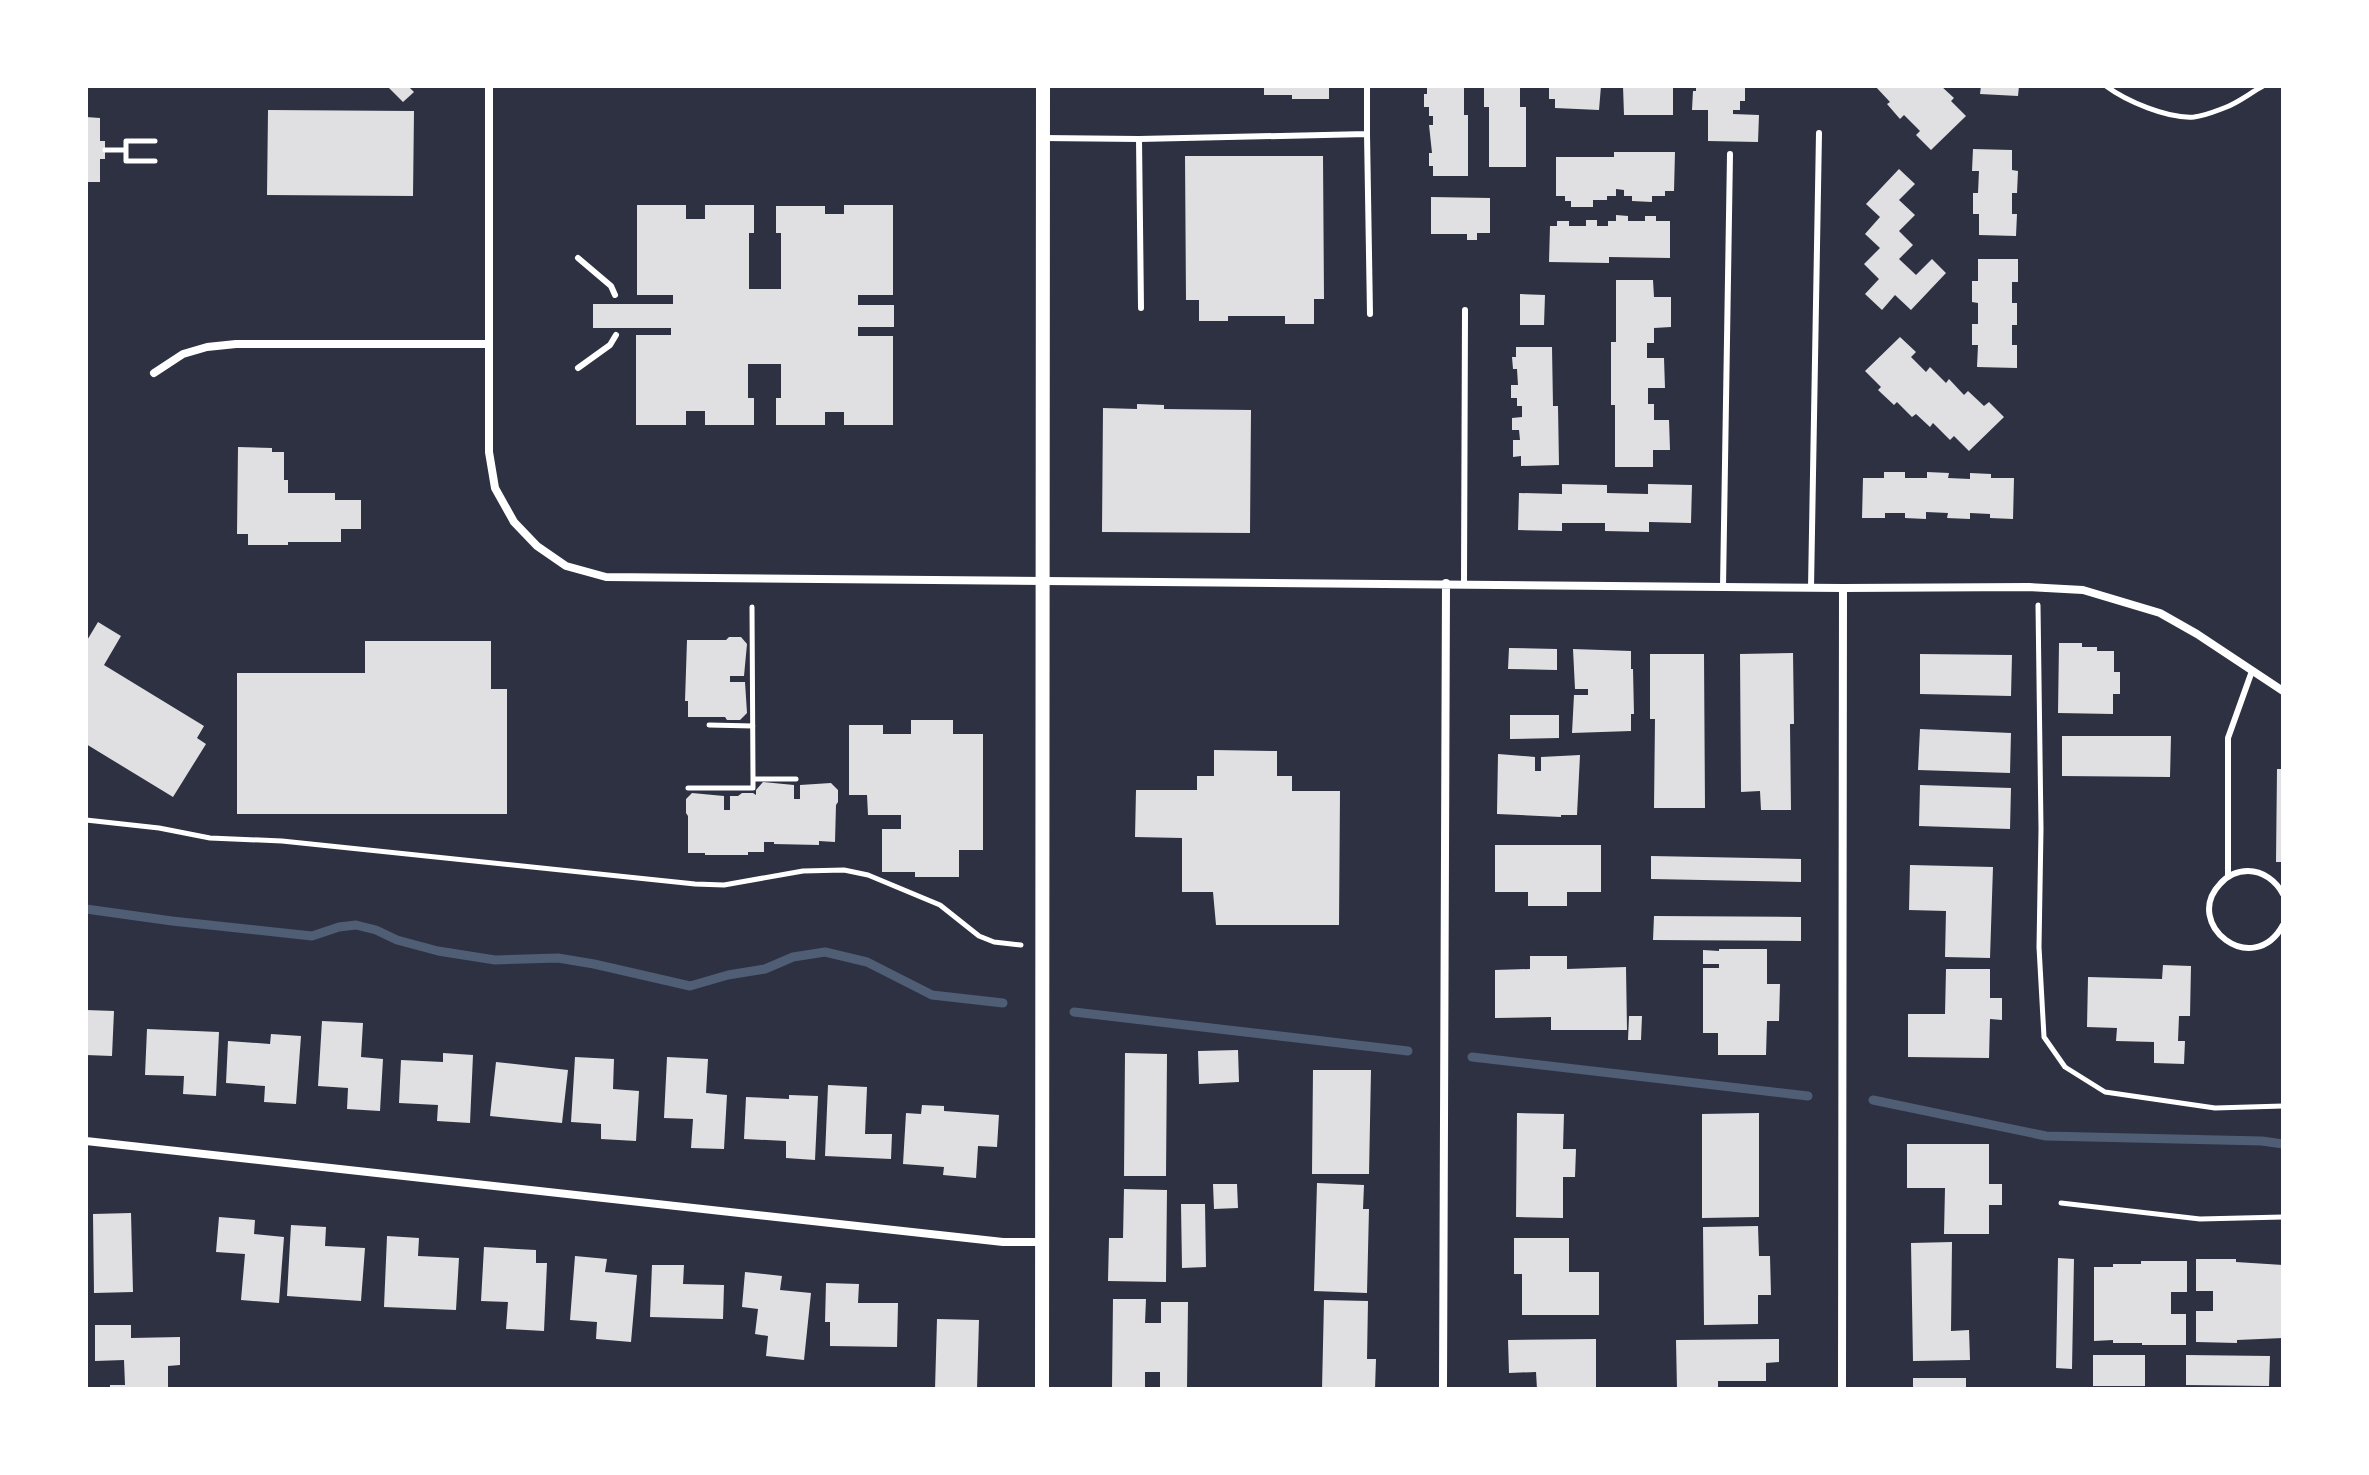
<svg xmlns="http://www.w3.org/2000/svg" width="2369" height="1475" font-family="'Fira Sans',sans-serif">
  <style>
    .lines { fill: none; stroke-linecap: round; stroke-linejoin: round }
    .stream { stroke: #4f5d75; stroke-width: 9 }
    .building { fill: #e0e0e3 }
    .path { stroke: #fff; stroke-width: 5 }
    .service { stroke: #fff; stroke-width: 6 }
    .minor { stroke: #fff; stroke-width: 8 }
    .tertiary { stroke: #fff; stroke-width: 14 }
  </style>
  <rect width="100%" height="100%" fill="#2d3142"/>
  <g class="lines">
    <path class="stream" d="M86,909l86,12 140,15 27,-9 17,-2 20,5 21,10 41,11 57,9 63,-2 36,6 96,22 38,-11 37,-6 28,-12 32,-5 42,10 65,33 71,8
      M1074,1012l334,39
      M1472,1057l336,39
      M1873,1100l173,36 216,5 21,3"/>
  </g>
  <path class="building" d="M387,86h21l6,6 -11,10z
    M1264,86h65v13h-37v-4h-28z
    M1427,86h37v29h4v61h-35v-10h-4v-13h3l-3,-28h4v-9h-4v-9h-5v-13h3z
    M1484,86h36v21h6v60h-37v-60h-5z
    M1549,86h52l-2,24 -44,-2v-9h-6z
    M1623,86h50v29h-49z
    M1696,86h49v15h-5v9h-7v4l26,1 -1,27 -50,-1v-31h-16l1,-19h3z
    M1875,86h66l13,12 -3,3 15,15 -35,34 -15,-15 4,-4 -16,-16 -4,4 -13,-15 3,-2z
    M1981,86h38l-1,10 -38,-2z
    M268,110l146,1 -1,85 -146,-1z
    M86,117l14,1v23h5v18h-5v23h-14z
    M1973,149l39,1v20l6,1 -1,22h-5v21h5l-1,22 -37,-1v-21h-6v-21h5l1,-22h-7z
    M1614,152h61l-1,39h-9v5h-13v6l-20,-1v-5h-8v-6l-8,-1v7h-9v4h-14v7h-22v-6h-6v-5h-9v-39h58z
    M1185,156h138l1,143h-10v25h-29v-8h-57v5h-29v-21h-13z
    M1899,169l16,15 -16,16 16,15 -16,16 14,14 -14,14 17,16 16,-16 14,14 -35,37 -16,-15 -13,15 -17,-16 14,-15 -15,-15 16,-16 -15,-14 15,-17 -14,-13z
    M1431,197l59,1v35h-13v7h-10v-6h-36z
    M637,205h49v14h19v-14h49v28h-5v56h32v-56h-5v-27h49v8h19v-9h49v90h-35v10h36v22h-36v9h35v89h-49v-13h-19v13h-49v-27h5v-34h-33v34h6v27h-49v-14h-19v14h-50v-90h35v-7h-78v-24h80v-9h-36z
    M1616,215l12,1v5h17v-5h11v5h14v37l-61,-1v6l-60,-1 1,-36h7v-5h12v5h17v-6h11v6h11v-5h8z
    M1978,259h40v23h-6v21h5v22h-5v20h5v23l-40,-1 1,-22h-6v-21h6v-21l-6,-1v-21h6z
    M1616,280h37l1,17h17v30l-17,1v15h-7v15h17l1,30h-17v16h6v16h15l1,30h-17v17h-38v-62h-4v-63h5z
    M1520,294l25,1 -1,30h-24z
    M1900,337l16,15 -5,5 15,15 4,-5 16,16 3,-4 15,16 4,-4 16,15 5,-4 15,15 -35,34 -15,-15 -4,4 -17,-17 -3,4 -14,-13 -4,3 -15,-15 -3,3 -16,-15 3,-3 -16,-16z
    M1516,347h36l1,59h5l1,59 -38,1v-10l-8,1v-17h7l-1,-10h-7v-12l10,-1v-11h-5v-8h-6v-13h7l-1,-16h-4l-1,-12h4z
    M1137,404l27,1v4l87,1 -1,123 -148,-1 1,-124 34,1z
    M238,447l34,1v4h12v28h4v13h47v7h26v29h-20v13h-53v3h-40v-11h-11z
    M1884,472h21v6h22v-6l22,1 -1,5 22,1v-6l21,1v4h23l-1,41 -23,-1v-4l-20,-1v6l-23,-1 1,-5 -22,-1v7l-21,-1v-5h-20v5h-23l1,-40h21z
    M1562,484l45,1v8l41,1v-10l44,1 -1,38 -42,-1v10l-44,-1v-8h-43v8l-44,-1 1,-37 43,1z
    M98,622l23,14 -17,29 100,61 -7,12 9,6 -33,53 -87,-53v-102z
    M729,637h12l6,7 -3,32h-14v6h15l2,31 -7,7h-13l-2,-3h-37v-16h-3l2,-61h39z
    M365,641h126v48h16v125h-270v-141h128z
    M2059,643h23v4h15v4h17v21h6v22h-7v20l-55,-1z
    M1509,648l48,1v21l-49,-1z
    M1573,649l58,2v18h2l1,45h-3v17l-59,2 2,-38h14v-6h-13z
    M1793,653l1,71h-4l1,86h-30l-1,-19 -19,1 -1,-138z
    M1650,654h54l1,154h-51l1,-89h-5z
    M1920,654l92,1 -1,41 -91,-2z
    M1510,715h49v23l-49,1z
    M911,720h42v14h30v116h-24v27h-44v-5h-33v-43h19v-14h-33l-1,-20h-18v-70h34v9h28z
    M1920,729l91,4 -1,40 -92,-3z
    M2062,736h109l-1,41 -108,-1z
    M1214,750l63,1v25h15v15h48l-1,134h-123l-3,-33h-31v-54l-47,-1 1,-47h61v-14h17z
    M1498,754l37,3v14h6v-14l39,-2 -3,60h-16v2l-64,-3z
    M2277,769h6v93h-7z
    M763,782l31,3v14h6v-14l31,-2 7,7v12l-2,3 -1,37 -16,-1v4l-45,-1v-2h-10v10h-16v3h-43v-2h-17v-37l-2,-3v-14l6,-6 32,3v14h6v-14h8l4,-3h11l3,2v-5z
    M1920,785l91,3 -1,41 -91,-3z
    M1495,845h106v47h-34v14h-39v-14h-33z
    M1651,856l150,3v23l-150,-3z
    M1910,865l83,2 -3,91 -45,-1 1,-46 -37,-1z
    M1654,916l147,1v24l-148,-1z
    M1719,949h48v35h13l-1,37h-12l-1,34h-48v-22h-15v-65h16v-4h-16v-14l16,1z
    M1530,956h37v13l59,-2 1,63h-76v-13l-56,1v-48l35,-1z
    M2163,965l28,1 -1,50h-11l-1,25h7l-1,23 -30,-1v-21l-38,-1 1,-13 -30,-1 1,-50 74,2z
    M1946,969h44v29h12v22l-12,-1 -1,39 -81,-1v-43h37z
    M86,1010l28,1 -2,45 -26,-1z
    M1629,1016h13l-1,24h-13z
    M322,1021l41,2 -2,34 22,2 -3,52 -33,-2 1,-21 -30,-2z
    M147,1029l72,3 -3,64 -33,-2 1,-18 -39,-1z
    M271,1034l30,2 -5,68 -32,-2 1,-16 -39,-3 2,-42 42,3z
    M1238,1050l1,32 -40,2 -1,-33z
    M443,1053l30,2 -3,68 -33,-2 1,-16 -39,-2 2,-43 42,2z
    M1125,1053l42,1 -1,122h-42z
    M575,1057l39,2 -1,30 26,2 -3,50 -35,-2v-15l-30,-2z
    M667,1057l41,2 -2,34 21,2 -3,54 -33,-1 2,-29 -29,-1z
    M496,1062l72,8 -6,53 -72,-7z
    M1313,1070h58l-2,104h-57z
    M828,1085l39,2 -2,47h27l-1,25 -66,-3z
    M789,1095l29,1 -3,64 -29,-2v-17l-42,-2 2,-42 43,2z
    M922,1105l22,1v5l55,4 -2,32 -19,-1 -2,32 -33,-3 1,-8 -41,-3 3,-51 15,1z
    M1517,1113l47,1 -1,35h13l-1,28h-12v41l-47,-1z
    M1759,1113v104l-57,1v-104z
    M1907,1144h82v40h13v21h-13v29h-45l1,-46h-38z
    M1317,1183l47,2 -1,24h6l-2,84 -53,-2z
    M1213,1184h24l1,24 -24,1z
    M1124,1189l43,1 -1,92 -58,-1 1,-43h14z
    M1181,1204h24l1,63 -24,1z
    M131,1213l2,79 -39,1 -1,-79z
    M219,1217l36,3 -1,14 30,3 -5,66 -38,-3 4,-46 -29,-2z
    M291,1225l35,2 -1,19 40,2 -4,53 -74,-5z
    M1758,1226l1,30h11l1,39h-13v29l-54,1 -1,-98z
    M387,1236l32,2 -1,18 41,2 -3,52 -72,-3z
    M1514,1238h55v34h30v43h-77v-41h-8z
    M1952,1242l-1,89 18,-1 1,30 -57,1 -2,-118z
    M484,1247l52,3v13h11l-3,68 -38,-2 2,-27 -27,-1z
    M575,1256l32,3 -2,13 32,3 -6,67 -35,-3 1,-17 -27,-2z
    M2058,1258l16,1 -2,110 -16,-1z
    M2196,1259h40v3l47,3v73l-46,2v3l-41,-1v-31h17v-20h-17z
    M2141,1261h46v31h-16v22h15v31h-44v-2h-29v-3l-19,1v-74h19v-3h28z
    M652,1265h32l-1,19 41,1 -1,34 -73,-2z
    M745,1272l37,4 -2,14 31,3 -7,67 -38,-4 2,-20 -13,-2 3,-25 -16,-2z
    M826,1283l33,1 -1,19h40l-1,44 -67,-1v-24h-5z
    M1113,1299h33l-1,24h16v-21h27l-1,87h-27v-17h-15v17h-33z
    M1324,1300l44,1 -1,58h9l-1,30h-53z
    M937,1319l42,1 -2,69h-42z
    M95,1325h36v13l49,-1v28l-12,1v23h-58v-4h15l-1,-25 -29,1z
    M1596,1339v50h-59l-1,-17 -27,1 -1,-33z
    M1779,1339v23l-13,1v18h-48v8h-41l-1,-49z
    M2093,1355h52v31h-52z
    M2186,1355l84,1 -1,30 -83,-1z
    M1913,1378h53v11h-53z"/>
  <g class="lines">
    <path class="path" d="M2106,86c20,15 62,33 88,31 10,-1 22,-6 30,-9 14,-5 26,-15 39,-22
      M155,141h-29v20h29
      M105,150h21
      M2038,605l3,224 -2,118 5,90 21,30 40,25 110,16 68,-2
      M752,607l1,172
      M709,725l44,1
      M688,788h65v-9h43
      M86,820l73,8 51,10 72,3 413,43 29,1 79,-14 41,-1 24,5 72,30 39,31 15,6 27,3
      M2061,1203l139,16 83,-2"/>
    <path class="service" d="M1367,86v48
      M1043,138l96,1 228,-5 3,180
      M1139,139l2,169
      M578,258l33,28 4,9
      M578,368l32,-23 6,-10
      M1464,584l1,-274
      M1723,587l7,-433
      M1811,588l8,-455
      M2228,877v-139l24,-67
      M2283,894c-7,-13 -20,-23 -35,-23 -11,0 -21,5 -28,13 -38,40 33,96 63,41"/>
    <path class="minor" d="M489,86v366l6,36 19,34 23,24 29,20 40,11 1237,11 186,-1 54,3 77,23 37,21 86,57
      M154,373l29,-19 24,-7 29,-3h253
      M86,1141l917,101h40
      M1443,1389l3,-806
      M1842,1389l1,-801"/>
    <path class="tertiary" d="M1042,1389l1,-1303"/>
  </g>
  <rect width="2369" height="1475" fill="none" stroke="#ffffff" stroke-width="176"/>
</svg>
